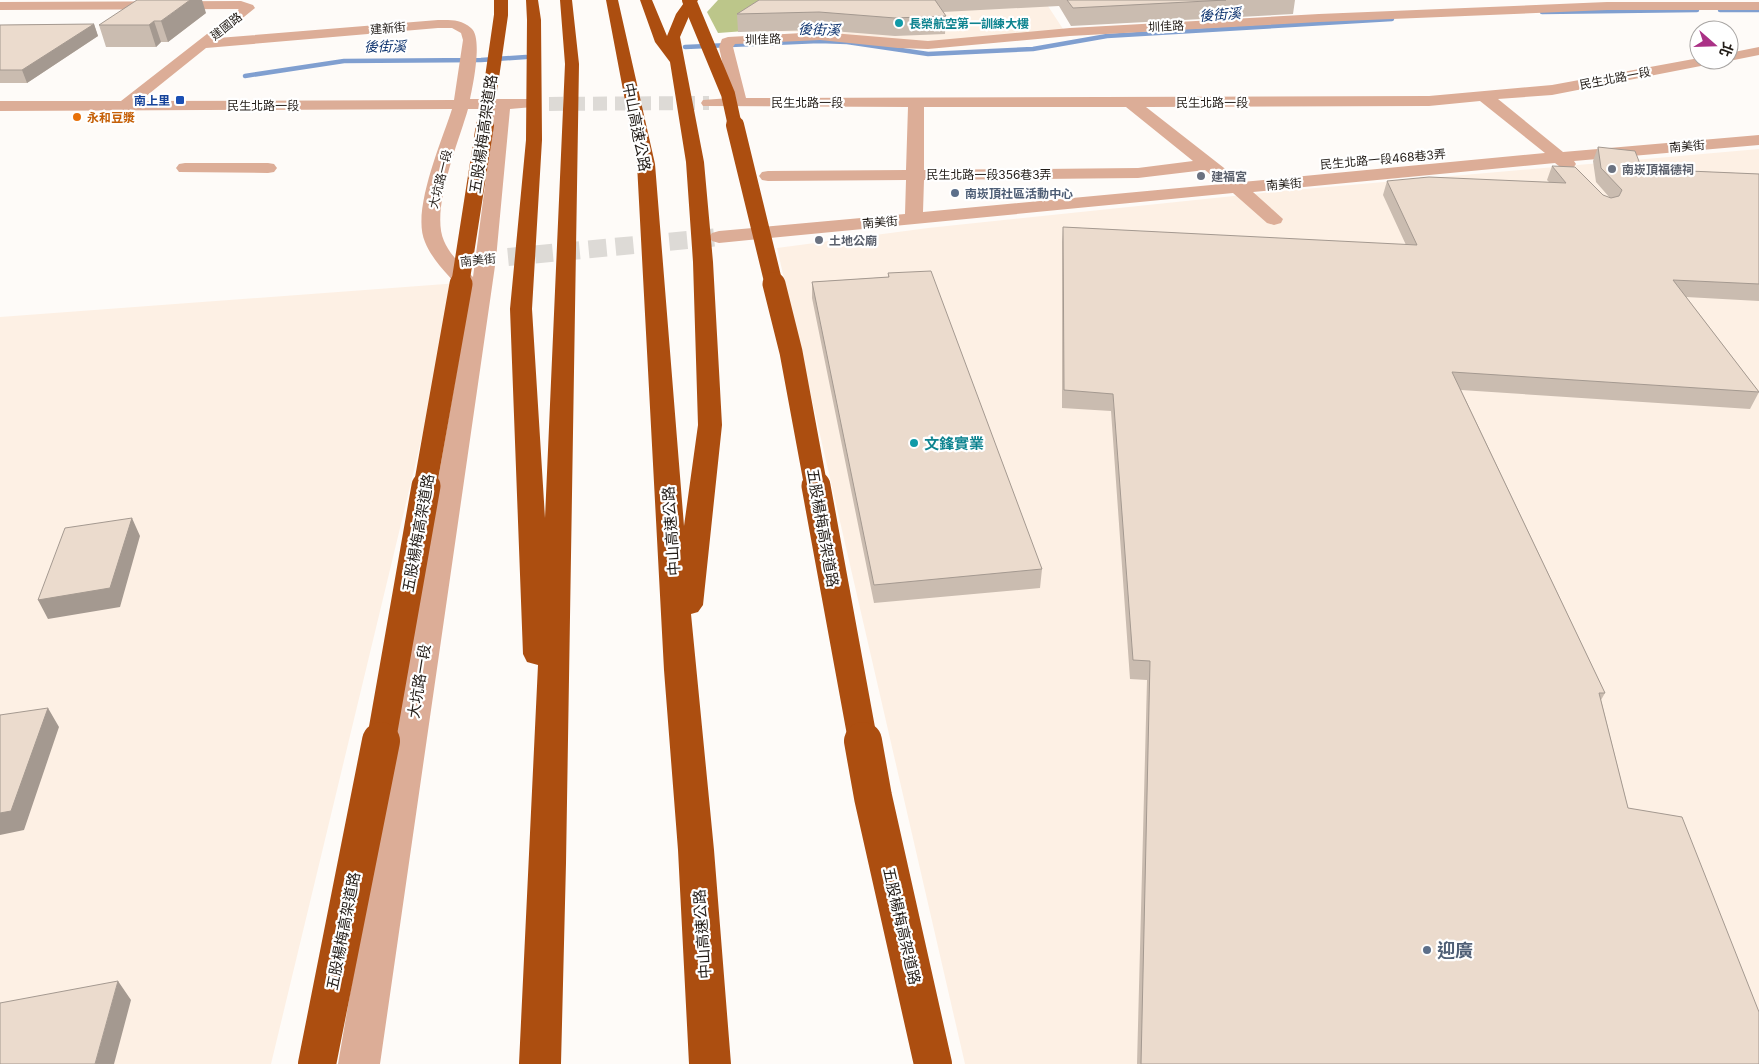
<svg xmlns="http://www.w3.org/2000/svg" width="1759" height="1064" font-family="Inter,'Noto Sans TC',sans-serif">
  <style>
    .built { fill: #fdf0e4 }
    .forest { fill: #bcc68a }
    .lines { fill: none; stroke-linecap: round; stroke-linejoin: round }
    .stream { stroke: #809fd0; stroke-width: 4.5 }
    .minor-tunnel-far1 { stroke: #dddad6; stroke-width: 14; stroke-dasharray: 14 8; stroke-linecap: butt }
    .minor-tunnel { stroke: #dddad6; stroke-width: 18; stroke-dasharray: 18 9; stroke-linecap: butt }
    .minor { fill: #dcad97; fill-rule: evenodd }
    .highway { fill: #ac4e10; fill-rule: evenodd }
    .highway-bridge-far4 { stroke: #ac4e10; stroke-width: 14 }
    .highway-bridge-far3 { stroke: #ac4e10; stroke-width: 18 }
    .highway-bridge-far2 { stroke: #ac4e10; stroke-width: 23 }
    .highway-bridge-far1 { stroke: #ac4e10; stroke-width: 29 }
    .highway-bridge { stroke: #ac4e10; stroke-width: 38 }
    .wall { fill: #cabcb0 }
    .shaded-wall { fill: #a49990 }
    .building { fill: #ebdbcd; stroke: #a49990 }
    .culture-dot { fill: #0f9aa8; stroke: #fff; stroke-width: 2 }
    .transit-dot { fill: #1a4fb4; stroke: #fff; stroke-width: 2 }
    .food-dot { fill: #e8710a; stroke: #fff; stroke-width: 2 }
    .worship-dot { fill: #6b7280; stroke: #fff; stroke-width: 2 }
    .service-dot { fill: #5c6f8a; stroke: #fff; stroke-width: 2 }
    .labels { text-anchor: middle; dominant-baseline: central; stroke-width: 4.5; stroke-linejoin: round; paint-order: stroke }
    .far-culture-label { font-size: 12px; font-weight: bold; fill: #0d838f; stroke: #fff; text-anchor: start }
    .far-street-label { font-size: 12px; fill: #221c17; stroke: #fff }
    .far-transit-label { font-size: 12px; font-weight: bold; fill: #164399; stroke: #fff; text-anchor: end }
    .far-food-label { font-size: 12px; font-weight: bold; fill: #c56008; stroke: #fff; text-anchor: start }
    .far-worship-label { font-size: 12px; font-weight: bold; fill: #5b616d; stroke: #fff; text-anchor: start }
    .far-service-label { font-size: 12px; font-weight: bold; fill: #4e5e75; stroke: #fff; text-anchor: start }
    .far-water-label { font-size: 14px; font-style: italic; fill: #0f346f; stroke: #fff }
    .street-label { font-size: 15px; fill: #221c17; stroke: #fff }
    .culture-label { font-size: 15px; font-weight: bold; fill: #0d838f; stroke: #fff; text-anchor: start }
    .near-service-label { font-size: 18px; font-weight: bold; fill: #4e5e75; stroke: #fff; text-anchor: start }
  </style>
  <rect width="100%" height="100%" fill="#fefbf8"/>
  <path class="built" d="M1044,0l21,32 -137,13 -116,-13 -66,-1z
    M1759,149v915h-794l-188,-816 151,-20 354,-37z
    M459,283l-188,781h-271v-747z"/>
  <path class="forest" d="M718,0h64l-37,31 -27,2 -11,-21z"/>
  <g class="lines">
    <path class="stream" d="M1720,10h39
      M1542,12l155,-2
      M685,47l134,-6 28,1 81,12 105,-5 74,-13 285,-17
      M245,76l99,-15 137,-1 45,-3"/>
    <path class="minor-tunnel-far1" d="M527,104l182,-1"/>
    <path class="minor-tunnel" d="M508,257l211,-20"/>
    <path class="minor" d="M241,1l12,4 2,3 -37,30 220,-18c12,0 23,-1 33,8 12,9 2,57 -1,71h57l6,2 2,3 -2,3 -23,2 -14,150 -116,805h-42l131,-765c-15,-19 -35,-35 -44,-57 -14,-31 17,-101 27,-133l-452,2v-10h121l118,-92 -239,1v-8zM438,28h14l9,5 2,7 -9,60 -314,1 66,-53zM468,109h27l-22,168c-11,-11 -23,-22 -29,-36 -14,-31 15,-100 24,-132z
      M1607,2h152v8h-152l-288,12 -249,14 -142,13 -30,-1 -78,-8 -85,4 -2,3 13,51 683,-2 123,-11 147,-27v2h19l-2,3 -5,1 -159,31 -54,4 65,53 196,-17v10l-185,16 2,3 -3,4c-8,2 -12,0 -18,-5l-302,29 30,27 -2,4 -7,2 -7,-2 -34,-30 -514,50 -7,-2 -3,-4 3,-4 7,-2 186,-17 1,-34 -138,1 -6,-1 -3,-4 3,-4 6,-1 138,-1 2,-63 -205,-1 -2,-3 2,-3 27,-2 -11,-51 3,-8 6,-2 92,-5 108,9 142,-13 249,-14zM1480,101l65,52 -303,29 -96,-75 283,-1zM924,107h202l67,54 -55,7 -214,2zM1205,170l17,14 -299,28 1,-32 214,-2z
      M1759,47v8l-30,6 -5,-1h5v-7z
      M185,163h83l6,1 3,4 -3,4 -6,1 -89,-1 -3,-4 3,-4z"/>
    <path class="highway" d="M526,0h12l3,20 1,120 -10,169 13,209 20,-454 -5,-64h12l7,64 -13,799 -5,201h-42l19,-399 -11,-3 -4,-8 -13,-345 16,-169 1,-120z
      M606,0h12l37,164 29,362 14,-101 -5,-163 -7,-100 -16,-100 -15,-20 -15,-42h12l15,36 9,-22 10,-14h12l-8,14 -10,23 24,125 9,100 9,163 -19,180 -5,7 -7,2 23,236 17,214h-42l-11,-214 -14,-180 -27,-506z"/>
    <path class="highway-bridge-far4" d="M689,0l39,94 7,32
      M485,126l16,-111v-15"/>
    <path class="highway-bridge-far3" d="M735,125l39,160
      M460,285l25,-160"/>
    <path class="highway-bridge-far2" d="M774,284l17,68 25,135
      M425,487l36,-203"/>
    <path class="highway-bridge-far1" d="M816,486l47,256
      M381,742l45,-256"/>
    <path class="highway-bridge" d="M863,741l10,56 60,267
      M317,1064l64,-323"/>
  </g>
  <path class="wall" d="M759,0h536l-2,14 -222,12 -12,-20 -116,6 3,4 -1,18 -50,2 -75,-6 -82,2 -1,-18z
    M206,13l-38,29h-7l-5,5h-50l-7,-22z
    M94,24l4,12 -71,47h-27v-58z
    M1598,147l44,22 117,5v127l-73,-4 73,95 -9,17 -289,-19 144,303 -4,7 27,108 131,256h-622l10,-384 -17,-1 -19,-268 -49,-3v-166l1,-15 343,18 -23,-50 4,-14 162,1 -2,-2 5,-14 51,29 7,3 -14,-16 -3,-21z
    M888,273l154,296 -2,19 -166,15 -62,-305v-16l76,-5z"/>
  <path class="shaded-wall" d="M190,0h12l4,13 -38,29 -7,-21z
    M154,21l7,21 -5,5 -7,-22z
    M94,24l4,12 -71,47 -5,-13z
    M132,518l8,18 -20,71 -72,12 -10,-19z
    M48,708l11,19 -35,103 -24,5v-22z
    M118,981l13,19 -17,64h-19z"/>
  <path class="building" d="M137,0h53l-29,21h-7l-5,4h-50z
    M759,0h176l11,16 -51,2 -76,-6 -82,2z
    M1067,0h159l-153,8z
    M94,24l-72,46h-22v-45z
    M1598,147l37,4 7,18 117,5v110l-86,-4 86,112 -307,-20 153,321h-6l29,115 54,9 77,195v52h-618l9,-403 -17,-1 -20,-266 -49,-4 -1,-163 354,18 -30,-64 42,-4 137,6 -14,-17 23,1 28,28 8,3 8,-2 3,-6 -21,-22z
    M931,271l111,298 -168,16 -62,-303 77,-5 -1,-4z
    M132,518l-22,70 -72,12 27,-72z
    M48,708l-37,103 -11,2v-98z
    M118,981l-23,83h-95v-61z"/>
  <g class="culture-dot">
    <circle cx="899" cy="23" r="5"/>
    <circle cx="914" cy="443" r="5"/>
  </g>
  <rect class="transit-dot" x="175" y="95" width="10" height="10" rx="2.5"/>
  <circle class="food-dot" cx="77" cy="117" r="5"/>
  <g class="worship-dot">
    <circle cx="1612" cy="169" r="5"/>
    <circle cx="1201" cy="176" r="5"/>
    <circle cx="819" cy="240" r="5"/>
  </g>
  <g class="service-dot">
    <circle cx="955" cy="193" r="5"/>
    <circle cx="1427" cy="950" r="5"/>
  </g>
  <g class="labels">
    <g class="far-culture-label">
      <text x="909" y="23">長榮航空第一訓練大樓</text>
    </g>
    <g class="far-street-label">
      <text transform="translate(226 26) rotate(-38)">建國路</text>
      <text transform="translate(1166 26) rotate(-3)">圳佳路</text>
      <text transform="translate(388 28) rotate(-5)">建新街</text>
      <text transform="translate(763 39) rotate(-2)">圳佳路</text>
      <text transform="translate(1615 78) rotate(-11)">民生北路一段</text>
      <text x="807" y="102">民生北路一段</text>
      <text x="1212" y="102">民生北路一段</text>
      <text x="263" y="105">民生北路一段</text>
      <text transform="translate(1687 146) rotate(-5)">南美街</text>
      <text transform="translate(1383 159) rotate(-5)">民生北路一段468巷3弄</text>
      <text x="989" y="174">民生北路一段356巷3弄</text>
      <text transform="translate(440 179) rotate(-76)">大坑路一段</text>
      <text transform="translate(1284 184) rotate(-5)">南美街</text>
      <text transform="translate(880 222) rotate(-5)">南美街</text>
      <text transform="translate(478 260) rotate(-6)">南美街</text>
    </g>
    <g class="far-transit-label">
      <text x="170" y="100">南上里</text>
    </g>
    <g class="far-food-label">
      <text x="87" y="117">永和豆漿</text>
    </g>
    <g class="far-worship-label">
      <text x="1622" y="169">南崁頂福德祠</text>
      <text x="1211" y="176">建福宮</text>
      <text x="829" y="240">土地公廟</text>
    </g>
    <g class="far-service-label">
      <text x="965" y="193">南崁頂社區活動中心</text>
    </g>
    <g class="far-water-label">
      <text transform="translate(1220 14) rotate(-4)">後街溪</text>
      <text transform="translate(819 29) rotate(2)">後街溪</text>
      <text transform="translate(385 46) rotate(-1)">後街溪</text>
    </g>
    <g class="street-label">
      <text transform="translate(637 127) rotate(79)">中山高速公路</text>
      <text transform="translate(483 134) rotate(-82)">五股楊梅高架道路</text>
      <text transform="translate(823 528) rotate(80)">五股楊梅高架道路</text>
      <text transform="translate(671 531) rotate(-94)">中山高速公路</text>
      <text transform="translate(418 533) rotate(-80)">五股楊梅高架道路</text>
      <text transform="translate(419 681) rotate(-81)">大坑路一段</text>
      <text transform="translate(902 926) rotate(77)">五股楊梅高架道路</text>
      <text transform="translate(343 931) rotate(-79)">五股楊梅高架道路</text>
      <text transform="translate(702 934) rotate(-94)">中山高速公路</text>
    </g>
    <g class="culture-label">
      <text x="924" y="443">文鋒實業</text>
    </g>
    <g class="near-service-label">
      <text x="1437" y="950">迎廣</text>
    </g>
  </g>
  <g transform="translate(1714 45) rotate(110)"><circle r="24" fill="#ffffff" stroke="#a7a4a2"/>
  <path d="M0-4L9 19L0 12L-9 19Z" fill="#aa3186"/>
  <text y="-8" font-size="14" font-weight="bold" text-anchor="middle" fill="#221c17">北</text>
  </g>
</svg>
